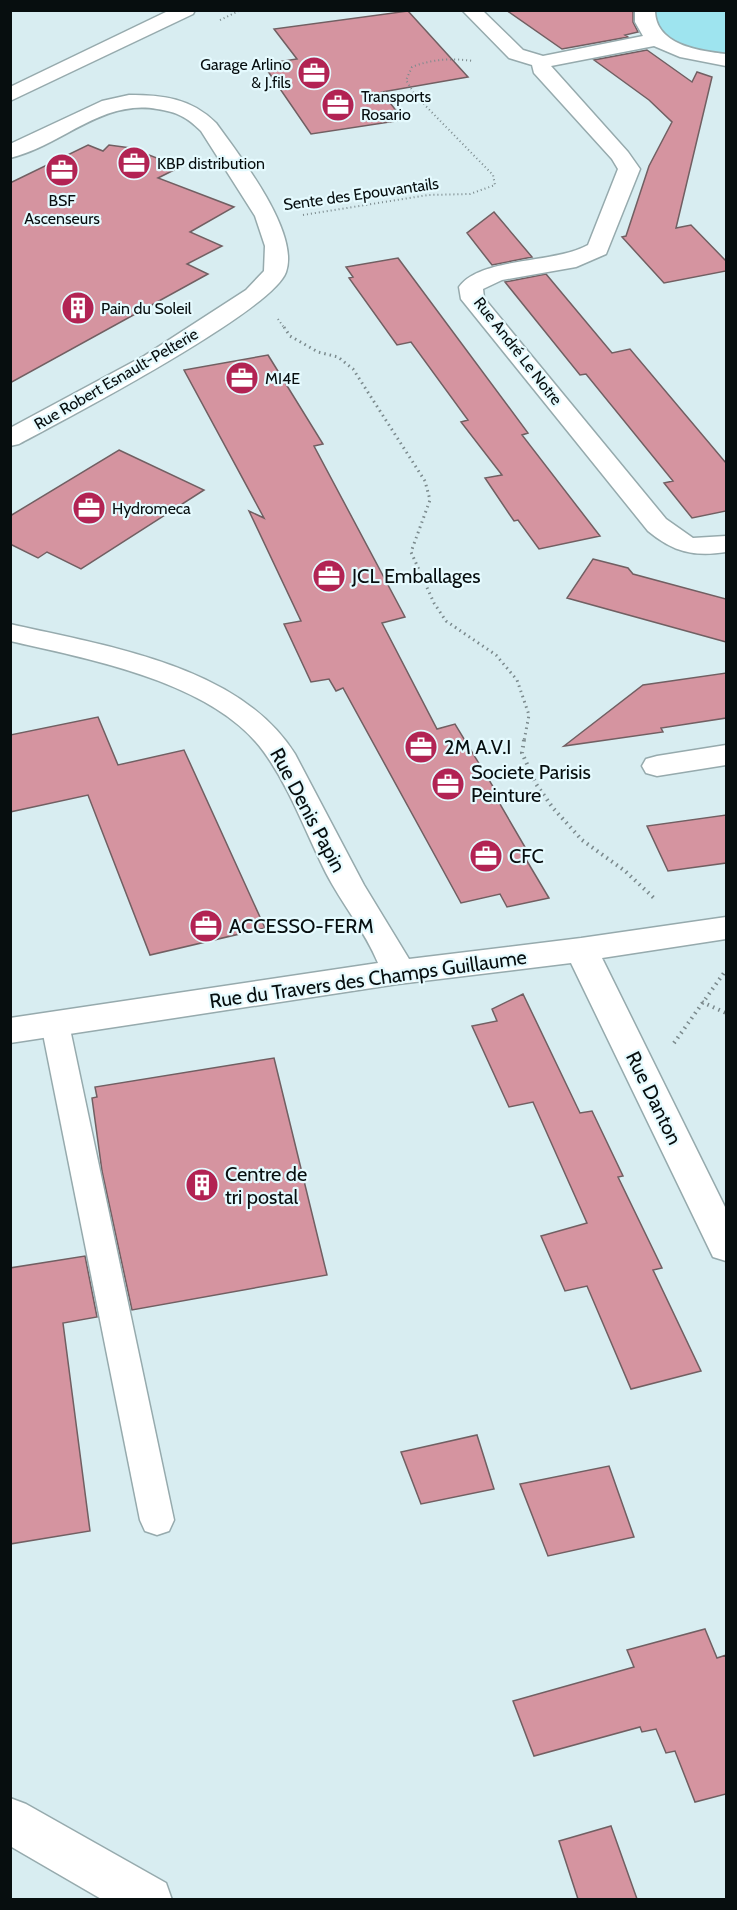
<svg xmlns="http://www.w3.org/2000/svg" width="737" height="1910" font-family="Cabin,sans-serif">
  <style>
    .green { fill: #9ee4ef }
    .building { fill: #d594a0; stroke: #715f62; stroke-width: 1.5 }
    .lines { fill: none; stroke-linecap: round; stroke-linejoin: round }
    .lane-casing { stroke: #96aaad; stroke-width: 3 }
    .street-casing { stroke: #96aaad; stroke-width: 3 }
    .secondary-casing { stroke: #96aaad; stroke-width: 3 }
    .primary-casing { stroke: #96aaad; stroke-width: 3 }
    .path-far2 { stroke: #7b8a8d; stroke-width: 2; stroke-dasharray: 1 3; stroke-linecap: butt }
    .path-far1 { stroke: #7b8a8d; stroke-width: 3; stroke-dasharray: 1.5 4; stroke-linecap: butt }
    .path { stroke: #7b8a8d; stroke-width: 4; stroke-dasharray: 1.5 4.5; stroke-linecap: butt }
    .lane { fill: #fff; fill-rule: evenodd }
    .street { fill: #fff; fill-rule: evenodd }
    .secondary { fill: #fff; fill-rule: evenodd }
    .primary { fill: #fff; fill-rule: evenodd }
    .labels { text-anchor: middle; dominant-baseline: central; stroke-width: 4.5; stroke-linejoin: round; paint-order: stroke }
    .far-poi-label { font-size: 16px; fill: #070e0f; stroke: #e5fafe; text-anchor: start }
    .far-street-label { font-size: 16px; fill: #070e0f; stroke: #e5fafe }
    .poi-label { font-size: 20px; fill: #070e0f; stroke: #e5fafe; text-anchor: start }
    .street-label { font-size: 20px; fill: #070e0f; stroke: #e5fafe }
  </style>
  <rect width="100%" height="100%" fill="#d8edf1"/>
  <path class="green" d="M654,11h72v45c-26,-3 -52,-10 -71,-29z"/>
  <path class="building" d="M506,10h127v12l5,10 -13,3 3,2 -66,12z
    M408,11l60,66 -86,15 21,28 -92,14 -48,-70 34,-5 -23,-30z
    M647,50l45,32 5,-10 15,5 -36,151 15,-3 35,36v10l-62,12 -42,-46 4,-1 23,-70 23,-44 -23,-22 -55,-40z
    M88,145l15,6 6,-6 22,3 49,19 -22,11 76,29 -44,25 32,14 -35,18 21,10 -198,109v-200z
    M494,212l38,45 -40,8 -25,-32z
    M398,258l130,175 -6,2 78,101 -61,13 -21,-29 -4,1 -29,-43 17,-3 -41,-53 7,-2 -57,-78 -14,3 -48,-67 4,-1 -7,-10z
    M546,274l66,79 18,-4 96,114v48l-34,7 -28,-35 9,-2 -87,-107 -6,1 -75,-93z
    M268,355l55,89 -9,2 91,171 -23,6 55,106 18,-5 45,74 -3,1 32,55 -5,2 25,42 -42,9 -7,-13 -39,9 -118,-215 -7,3 -7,-12 -18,3 -27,-58 17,-3 -52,-110 15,7 -80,-148z
    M119,450l85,40 -123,79 -34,-17 -9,6 -28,-14v-28z
    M593,559l35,9 5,6 93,25v43l-159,-44z
    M726,673v45l-65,10 2,4 -99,14 79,-61z
    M98,717l20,48 66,-15 81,178 -115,27 -62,-160 -78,17v-77z
    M726,815v48l-58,8 -21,-45z
    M523,994l57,119 12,-2 31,65 -5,1 44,91 -9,2 48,101 -70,18 -44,-103 -22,5 -24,-55 46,-13 -54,-121 -24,5 -37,-81 25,-5 -5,-12z
    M274,1058l53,217 -195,35 -30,-139 -10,-73 5,-1 -2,-10z
    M85,1256l12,61 -34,6 27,208 -80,13v-276z
    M477,1435l17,54 -73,15 -20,-52z
    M609,1466l25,71 -86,19 -28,-72z
    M705,1629l12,29 9,-3v139l-31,8 -20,-51 -9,2 -10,-24 -14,3 -2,-5 -106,29 -21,-55 121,-34 -7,-17z
    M611,1826l26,73h-59l-19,-58z"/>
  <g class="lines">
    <defs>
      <path id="lane" d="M55,1014l10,3 4,7 105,496 -5,11 -12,4 -12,-4 -5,-11 -99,-496 4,-7z"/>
      <path id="street" d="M462,10h20l41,40 20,6 100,-20 -8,-14v-12h20c0,35 44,41 71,44v12l-46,-9 -26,-11 -103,20 77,86 12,17 -34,85 -30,13 -74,13 -19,9 1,9 182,221 27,19 33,-2v16c-32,5 -53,0 -78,-21l-187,-232 -2,-12c21,-30 95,-23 129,-42l30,-76 -6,-10 -78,-86 -2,-8 -23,-7z
        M129,95c34,0 62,3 87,28 23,32 84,109 70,149 -13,39 -222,148 -267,172l-9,2v-18l134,-72 102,-66 18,-19 1,-25 -10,-30 -54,-85c-14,-14 -24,-19 -44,-22 -55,-10 -96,37 -147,49v-14l92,-43z
        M10,624c95,22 230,41 285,130l69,131 45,74 172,-21 145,-21v22l-124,19 124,251v52l-13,-4 -142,-294 -173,21 -388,59v-25l368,-55c-13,-32 -36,-59 -52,-90 -20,-40 -36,-85 -62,-121 -50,-70 -175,-93 -254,-111z
        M726,745v20l-69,11 -11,-3 -4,-7 4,-7 11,-3z"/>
      <path id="secondary" d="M170,10h25l-2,4 -183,87v-14z"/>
      <path id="primary" d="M10,1798l16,6 140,79 6,17h-69l-93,-54z"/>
    </defs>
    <use href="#lane" class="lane-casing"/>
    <use href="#street" class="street-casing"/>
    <use href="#secondary" class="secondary-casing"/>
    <use href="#primary" class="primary-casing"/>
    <path class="path-far2" d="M220,20l21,-10
      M303,215l125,-20 42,-1 25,-9 -2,-10 -78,-80 -9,-15 6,-13c20,-8 40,-9 61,-6
      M278,319l7,10"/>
    <path class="path-far1" d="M284,327l6,9 28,16 20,5 15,12 72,112 5,19 -19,52 23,51 12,18 50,34 21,25 12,35 -5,26"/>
    <path class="path" d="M524,740l-2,13 14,31 17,24 29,32 43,31 30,28
      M702,1002l24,11
      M674,1043l52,-73"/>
    <use href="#lane" class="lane"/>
    <use href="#street" class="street"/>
    <use href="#secondary" class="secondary"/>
    <use href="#primary" class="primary"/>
  </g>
  <defs>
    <symbol id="office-disc" viewBox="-11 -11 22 22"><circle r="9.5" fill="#b22353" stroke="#e5fafe"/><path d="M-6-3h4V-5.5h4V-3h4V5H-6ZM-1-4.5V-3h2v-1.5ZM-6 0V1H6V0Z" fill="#fff"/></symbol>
    <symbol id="building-disc" viewBox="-11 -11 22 22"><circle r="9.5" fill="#b22353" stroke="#e5fafe"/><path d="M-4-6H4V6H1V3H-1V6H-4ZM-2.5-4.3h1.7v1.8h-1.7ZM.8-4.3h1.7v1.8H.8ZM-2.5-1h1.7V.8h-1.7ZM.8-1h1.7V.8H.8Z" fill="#fff"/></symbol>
  </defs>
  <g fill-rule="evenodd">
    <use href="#office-disc" x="295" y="54" width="38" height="38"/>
    <use href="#office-disc" x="319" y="86" width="38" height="38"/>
    <use href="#office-disc" x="115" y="144" width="38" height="38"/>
    <use href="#office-disc" x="43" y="151" width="38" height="38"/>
    <use href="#building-disc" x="59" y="289" width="38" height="38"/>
    <use href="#office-disc" x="223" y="359" width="38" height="38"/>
    <use href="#office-disc" x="70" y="489" width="38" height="38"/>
    <use href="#office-disc" x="310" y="557" width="38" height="38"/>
    <use href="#office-disc" x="402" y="728" width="38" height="38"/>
    <use href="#office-disc" x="429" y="765" width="38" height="38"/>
    <use href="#office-disc" x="467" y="837" width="38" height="38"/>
    <use href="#office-disc" x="187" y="907" width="38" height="38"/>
    <use href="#building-disc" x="183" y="1166" width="38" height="38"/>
  </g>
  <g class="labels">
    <g class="far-poi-label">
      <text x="291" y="64" text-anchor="end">Garage Arlino<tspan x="291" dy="18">&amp; J.fils</tspan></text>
      <text x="361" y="96">Transports<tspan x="361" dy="18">Rosario</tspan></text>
      <text x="157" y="163">KBP distribution</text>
      <text x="62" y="200" text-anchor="middle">BSF<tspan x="62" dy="18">Ascenseurs</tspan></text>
      <text x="101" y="308">Pain du Soleil</text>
      <text x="265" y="378">MI4E</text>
      <text x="112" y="508">Hydromeca</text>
    </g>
    <g class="far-street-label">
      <text transform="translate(361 194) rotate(-8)">Sente des Epouvantails</text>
      <text transform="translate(518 351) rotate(52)">Rue André Le Notre</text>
      <text transform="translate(116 379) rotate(-30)">Rue Robert Esnault-Pelterie</text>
    </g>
    <g class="poi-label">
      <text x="352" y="576">JCL Emballages</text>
      <text x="444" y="747">2M A.V.I</text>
      <text x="471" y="772">Societe Parisis<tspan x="471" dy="23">Peinture</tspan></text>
      <text x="509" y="856">CFC</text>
      <text x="229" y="926">ACCESSO-FERM</text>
      <text x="225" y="1174">Centre de<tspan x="225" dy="23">tri postal</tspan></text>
    </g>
    <g class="street-label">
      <text transform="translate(308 810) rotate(62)">Rue Denis Papin</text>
      <text transform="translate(368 979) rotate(-8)">Rue du Travers des Champs Guillaume</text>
      <text transform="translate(654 1098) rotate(64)">Rue Danton</text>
    </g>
  </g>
  <rect width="737" height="1910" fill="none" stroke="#070e0f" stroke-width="24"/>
</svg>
